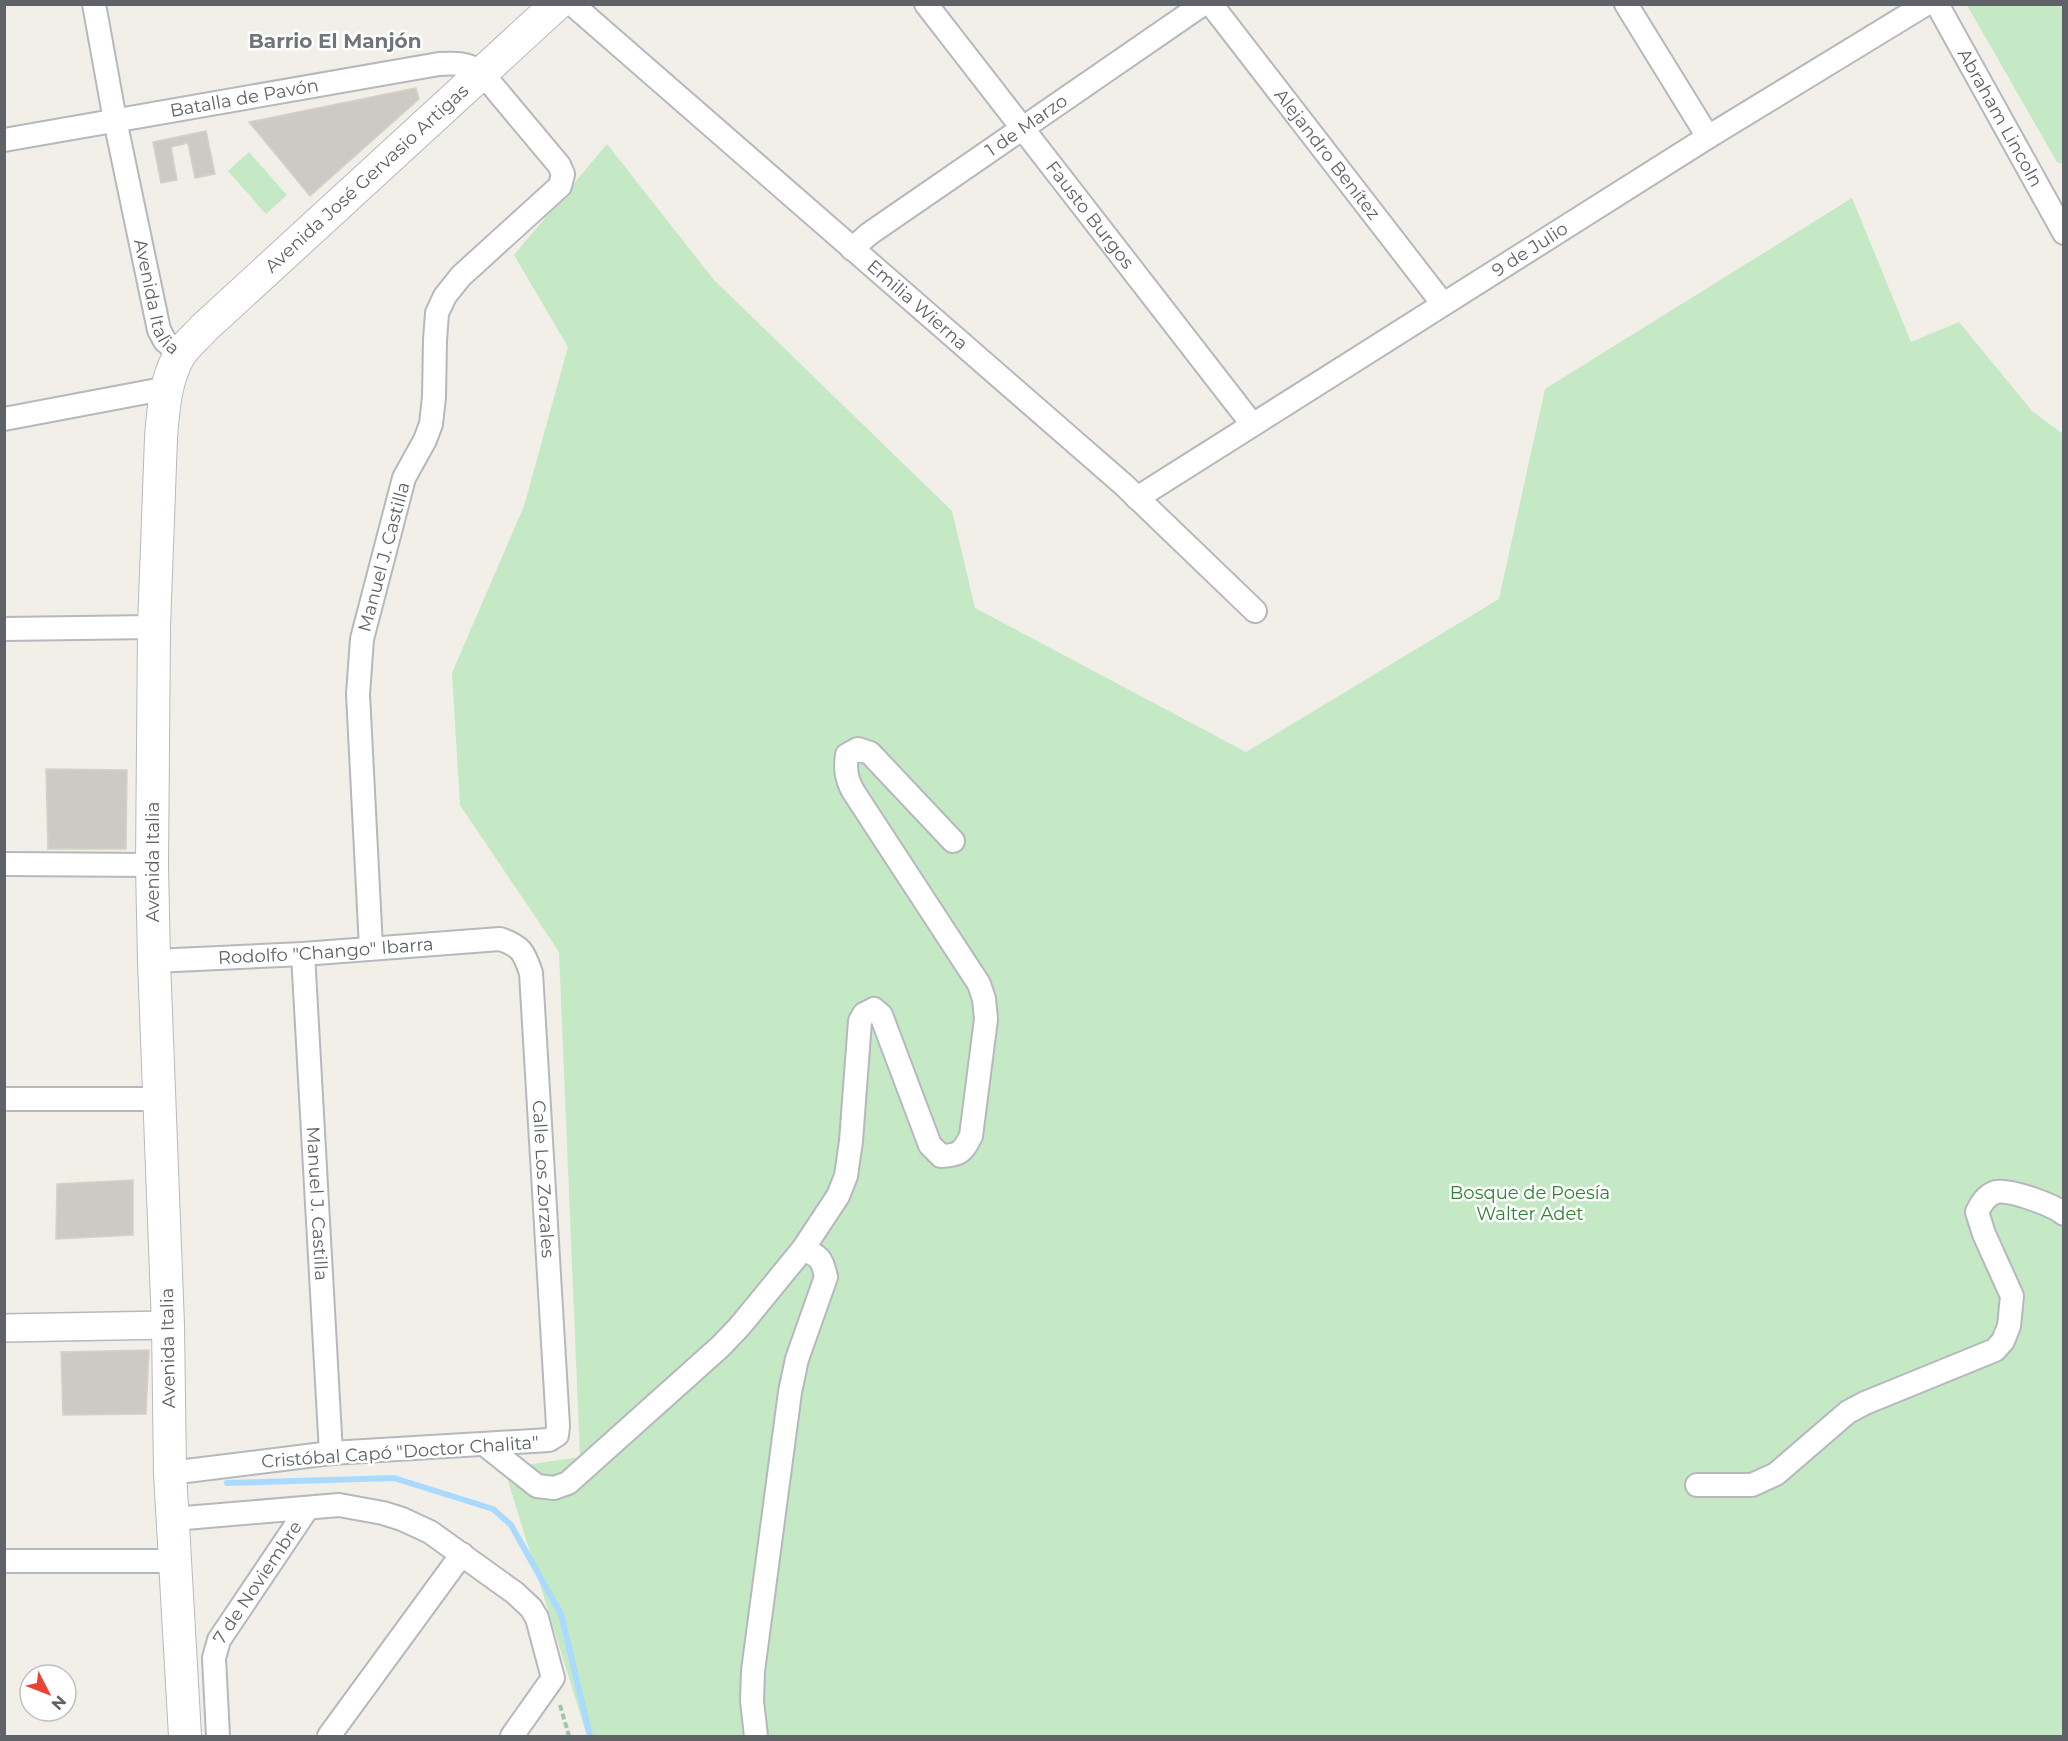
<svg xmlns="http://www.w3.org/2000/svg" width="2068" height="1741" font-family="Montserrat,sans-serif">
  <style>
    .green { fill: #c5e8c5 }
    .lines { fill: none; stroke-linecap: round; stroke-linejoin: round }
    .stream { stroke: #aadaff; stroke-width: 6 }
    .building { fill: #cccac5; stroke: #d6d1c6; stroke-width: 1.5 }
    .minor-casing { stroke: #b5b8bc; stroke-width: 26 }
    .tertiary-casing { stroke: #b5b8bc; stroke-width: 30 }
    .secondary-casing { stroke: #b6babf; stroke-width: 34 }
    .path { stroke: #9cc7a9; stroke-width: 4; stroke-dasharray: 6 3; stroke-linecap: butt }
    .minor { stroke: #fff; stroke-width: 22 }
    .tertiary { stroke: #fff; stroke-width: 27 }
    .secondary { stroke: #fff; stroke-width: 32 }
    .labels { text-anchor: middle; dominant-baseline: central; stroke-width: 5; stroke-linejoin: round; paint-order: stroke }
    .street-label { font-size: 18px; fill: #5f6368; stroke: #fff }
    .park-label { font-size: 18px; fill: #348238; stroke: #fff }
    .neighbourhood-label { font-size: 20px; font-weight: bold; fill: #70757a; stroke: #fff }
  </style>
  <rect width="100%" height="100%" fill="#f1efe8"/>
  <path class="green" d="M1967,5h96v159l-6,-2z
    M607,144l107,136 238,231 23,97 271,144 253,-153 46,-210 307,-191 59,144 48,-20 73,89 31,23v1302h-1476l-83,-268 76,-11 -21,-505 -99,-147 -8,-132 72,-167 44,-159 -54,-92z
    M249,152l38,43 -21,19 -38,-43z"/>
  <g class="lines">
    <path class="stream" d="M227,1483l167,-5 99,31 18,16 50,89 29,122"/>
  </g>
  <path class="building" d="M416,88l3,11 -109,97 -61,-74z
    M206,131l9,43 -20,4 -7,-35 -17,4 6,33 -16,3 -8,-41z
    M46,769l81,1 -1,79h-78z
    M133,1180v55l-77,4 1,-55z
    M149,1350l-3,64 -83,1 -2,-63z"/>
  <g class="lines">
    <defs>
      <g id="minor">
        <path id="s1" d="M94,4l21,116 44,210 6,11 15,13"/>
        <path id="s2" d="M572,4l552,481 131,126"/>
        <path id="s3" d="M926,4l326,420"/>
        <path id="s4" d="M1211,4l232,300"/>
        <path d="M1626,4l82,133"/>
        <path id="s5" d="M1937,4l127,229"/>
        <path id="s6" d="M4,140l435,-76c16,-1 29,-1 43,9l77,92 4,9 -3,12 -99,90 -16,20 -8,17 -2,27 -1,57 -3,27 -6,16 -21,38 -42,161 -4,55 13,254"/>
        <path id="s7" d="M852,249l17,-15 334,-230"/>
        <path d="M4,419l164,-31"/>
        <path id="s8" d="M1137,498l571,-361 218,-133"/>
        <path d="M4,629l150,-2"/>
        <path d="M4,864l148,1"/>
        <path id="s9" d="M303,954l28,499"/>
        <path id="s10" d="M154,961l149,-7 197,-15c21,7 24,13 31,34l27,453 -1,9 -8,5 -218,13 -161,20"/>
        <path d="M4,1099h156"/>
        <path d="M484,1444l53,42 17,2 14,-5 153,-137 19,-20 63,-77 35,-53 8,-20 5,-35 9,-120 4,-7 10,-5 7,6 49,130 11,11c19,-1 21,-3 30,-20l15,-117 -2,-20 -5,-15 -126,-193c-7,-13 -8,-22 -6,-36l11,-6 12,4 83,88"/>
        <path d="M1697,1485h55l24,-11 72,-62 17,-9 130,-53 8,-9 6,-15 3,-30 -28,-62 -7,-22c4,-8 9,-17 19,-20 14,-3 57,13 68,22"/>
        <path d="M173,1519l166,-14 44,8 19,6 28,13 14,10 71,51 16,15 6,10 16,60 -41,58"/>
        <path d="M4,1561h172"/>
        <path id="s11" d="M218,1736l-4,-78 5,-18 88,-131"/>
        <path d="M329,1736l133,-182"/>
        <path d="M756,1736l-4,-35 1,-30 37,-279 7,-33 29,-82c-4,-19 -6,-20 -23,-28"/>
      </g>
      <path id="tertiary" d="M4,1328l164,-3"/>
      <g id="secondary">
        <path id="s12" d="M185,1736l-15,-263 -2,-148 -14,-364 -2,-96 2,-238 7,-189c2,-27 4,-57 18,-82 6,-10 17,-19 25,-28l353,-324"/>
      </g>
    </defs>
    <use href="#minor" class="minor-casing"/>
    <use href="#tertiary" class="tertiary-casing"/>
    <use href="#secondary" class="secondary-casing"/>
    <path class="path" d="M560,1705l9,31"/>
    <use href="#minor" class="minor"/>
    <use href="#tertiary" class="tertiary"/>
    <use href="#secondary" class="secondary"/>
  </g>
  <g class="labels">
    <g class="street-label">
      <text stroke="none"><textPath href="#s6" startOffset="244">Batalla de Pavón</textPath></text>
      <text stroke="none"><textPath href="#s5" startOffset="130">Abraham Lincoln</textPath></text>
      <text stroke="none"><textPath href="#s7" startOffset="214">1 de Marzo</textPath></text>
      <text stroke="none"><textPath href="#s4" startOffset="190">Alejandro Benítez</textPath></text>
      <text stroke="none"><textPath href="#s12" startOffset="1642">Avenida José Gervasio Artigas</textPath></text>
      <text stroke="none"><textPath href="#s3" startOffset="267">Fausto Burgos</textPath></text>
      <text stroke="none"><textPath href="#s8" startOffset="465">9 de Julio</textPath></text>
      <text stroke="none"><textPath href="#s1" startOffset="300">Avenida Italia</textPath></text>
      <text stroke="none"><textPath href="#s2" startOffset="458">Emilia Wierna</textPath></text>
      <text transform="translate(384 557) rotate(-75)">Manuel J. Castilla</text>
      <text transform="translate(153 862) rotate(-90)">Avenida Italia</text>
      <text stroke="none"><textPath href="#s10" startOffset="172">Rodolfo "Chango" Ibarra</textPath></text>
      <text stroke="none"><textPath href="#s10" startOffset="602">Calle Los Zorzales</textPath></text>
      <text stroke="none"><textPath href="#s9" startOffset="250">Manuel J. Castilla</textPath></text>
      <text transform="translate(168 1348) rotate(-91)">Avenida Italia</text>
      <text transform="translate(400 1452) rotate(-4)">Cristóbal Capó "Doctor Chalita"</text>
      <text stroke="none"><textPath href="#s11" startOffset="166">7 de Noviembre</textPath></text>
    </g>
    <g class="park-label">
      <text x="1530" y="1193">Bosque de Poesía<tspan x="1530" dy="21">Walter Adet</tspan></text>
    </g>
    <g class="neighbourhood-label">
      <text x="335" y="41">Barrio El Manjón</text>
    </g>
  </g>
  <rect width="2068" height="1741" fill="none" stroke="#5f6368" stroke-width="12"/>
  <g transform="translate(48 1693) rotate(132)"><circle r="28" fill="#ffffff" stroke="#bfc1c3" stroke-width="1.5"/>
  <path d="M0-4.5L10 22L0 15L-10 22Z" fill="#ea4335"/>
  <text y="-9" font-size="16" font-weight="bold" text-anchor="middle" fill="#5f6368">N</text>
  </g>
</svg>
